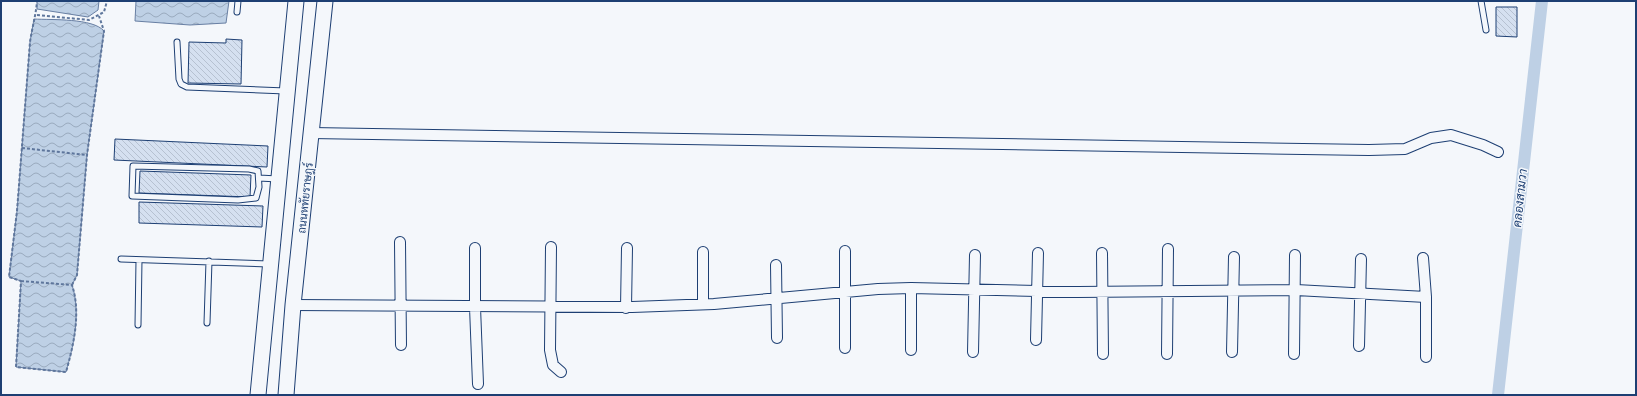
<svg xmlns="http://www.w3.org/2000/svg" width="1637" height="396" font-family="'Public Sans',Sarabun,sans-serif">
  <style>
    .water { fill: url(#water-waves); stroke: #687fa3 }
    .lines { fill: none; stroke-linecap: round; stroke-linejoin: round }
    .canal { stroke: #bed0e5; stroke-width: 12 }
    .building { fill: url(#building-back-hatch); stroke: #1d3f73 }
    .lane-casing { stroke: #1d3f73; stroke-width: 7 }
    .street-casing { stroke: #1d3f73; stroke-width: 12 }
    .secondary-casing { stroke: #1d3f73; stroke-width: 17 }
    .path { stroke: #5e769c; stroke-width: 2; stroke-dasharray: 3 2; stroke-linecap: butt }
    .lane { stroke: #f4f7fb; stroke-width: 5 }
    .street { stroke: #f4f7fb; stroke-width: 10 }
    .secondary { stroke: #f4f7fb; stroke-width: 15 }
    .labels { text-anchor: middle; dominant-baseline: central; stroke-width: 3; stroke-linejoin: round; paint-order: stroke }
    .street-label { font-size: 11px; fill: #1d3f73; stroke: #f4f7fb }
    .water-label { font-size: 12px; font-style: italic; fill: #1d3f73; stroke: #f4f7fb }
  </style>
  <defs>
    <pattern id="water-waves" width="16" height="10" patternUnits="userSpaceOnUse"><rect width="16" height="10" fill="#bed0e5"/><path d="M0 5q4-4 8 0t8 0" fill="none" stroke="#9aaabe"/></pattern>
    <pattern id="building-back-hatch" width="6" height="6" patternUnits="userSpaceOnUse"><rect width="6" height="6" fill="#d5e0f0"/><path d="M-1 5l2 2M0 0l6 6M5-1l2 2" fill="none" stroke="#b6c1d1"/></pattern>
  </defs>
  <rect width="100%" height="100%" fill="#f4f7fb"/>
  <path class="water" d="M37,1h62l-1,9 -10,7 -51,-8z
    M136,1h93l-3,22 -36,2 -55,-4z
    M34,19c18,1 59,-1 70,12l-17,124 -10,120 -5,10c9,27 2,59 -6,87l-50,-5 5,-86 -12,-4 8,-66 13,-169z"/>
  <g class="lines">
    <path class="canal" d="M1498,395l44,-394"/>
  </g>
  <path class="building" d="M1496,7h21v30l-21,-1z
    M226,39l16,1 -1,44 -53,-1 1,-41 37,1z
    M115,139l153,7 -1,21 -153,-7z
    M140,171l111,4 -1,22 -111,-4z
    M139,202l124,4 -1,21 -123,-4z"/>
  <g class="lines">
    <defs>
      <path id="lane" d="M1481,1l5,29
        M237,12l1,-11
        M177,42l2,37 2,5 6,3 99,4
        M133,166l116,3 9,2 1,16 -3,11 -18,2 -106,-4z
        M259,178l19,1
        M121,259l148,5
        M207,323l2,-62
        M138,325l1,-65"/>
      <path id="street" d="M311,133l1058,17 36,-1 26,-11 20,-3 32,10 15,7
        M400,242l1,103
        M551,247l-1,103 3,15 8,7
        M475,248v59l3,77
        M845,251v97
        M703,252v52
        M1102,253l1,101
        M776,265l1,73
        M911,288v62
        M293,305l339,2 82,-3 164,-15 33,-1 167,4 218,-2 130,7 -3,-39
        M626,308l1,-60
        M1036,340l2,-87
        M1359,346l2,-87
        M973,352l2,-97
        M1232,352l2,-95
        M1167,354l1,-105
        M1294,354l1,-99
        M1426,357v-60"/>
      <path id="secondary" d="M258,395l38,-394
        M286,395l7,-90 32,-304"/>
    </defs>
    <use href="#lane" class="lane-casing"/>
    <use href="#street" class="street-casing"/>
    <use href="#secondary" class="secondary-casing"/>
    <path class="path" d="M37,15l52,5 15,-8 3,-11
      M22,148l65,7
      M21,281l51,4c9,27 2,59 -6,87l-50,-5 5,-86 -12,-4 8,-66 13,-169c2,-14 6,-27 7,-41
      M72,285l5,-10 10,-120 17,-124 -5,-15"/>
    <use href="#lane" class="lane"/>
    <use href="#street" class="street"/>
    <use href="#secondary" class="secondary"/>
  </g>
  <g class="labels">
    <g class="street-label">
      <text transform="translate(305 198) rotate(-84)">ถนนหทัยราษฎร์</text>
    </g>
    <g class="water-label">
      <text transform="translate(1520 198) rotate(-84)">คลองสามวา</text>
    </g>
  </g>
  <rect width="1637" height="396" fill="none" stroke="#1d3f73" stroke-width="4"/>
</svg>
